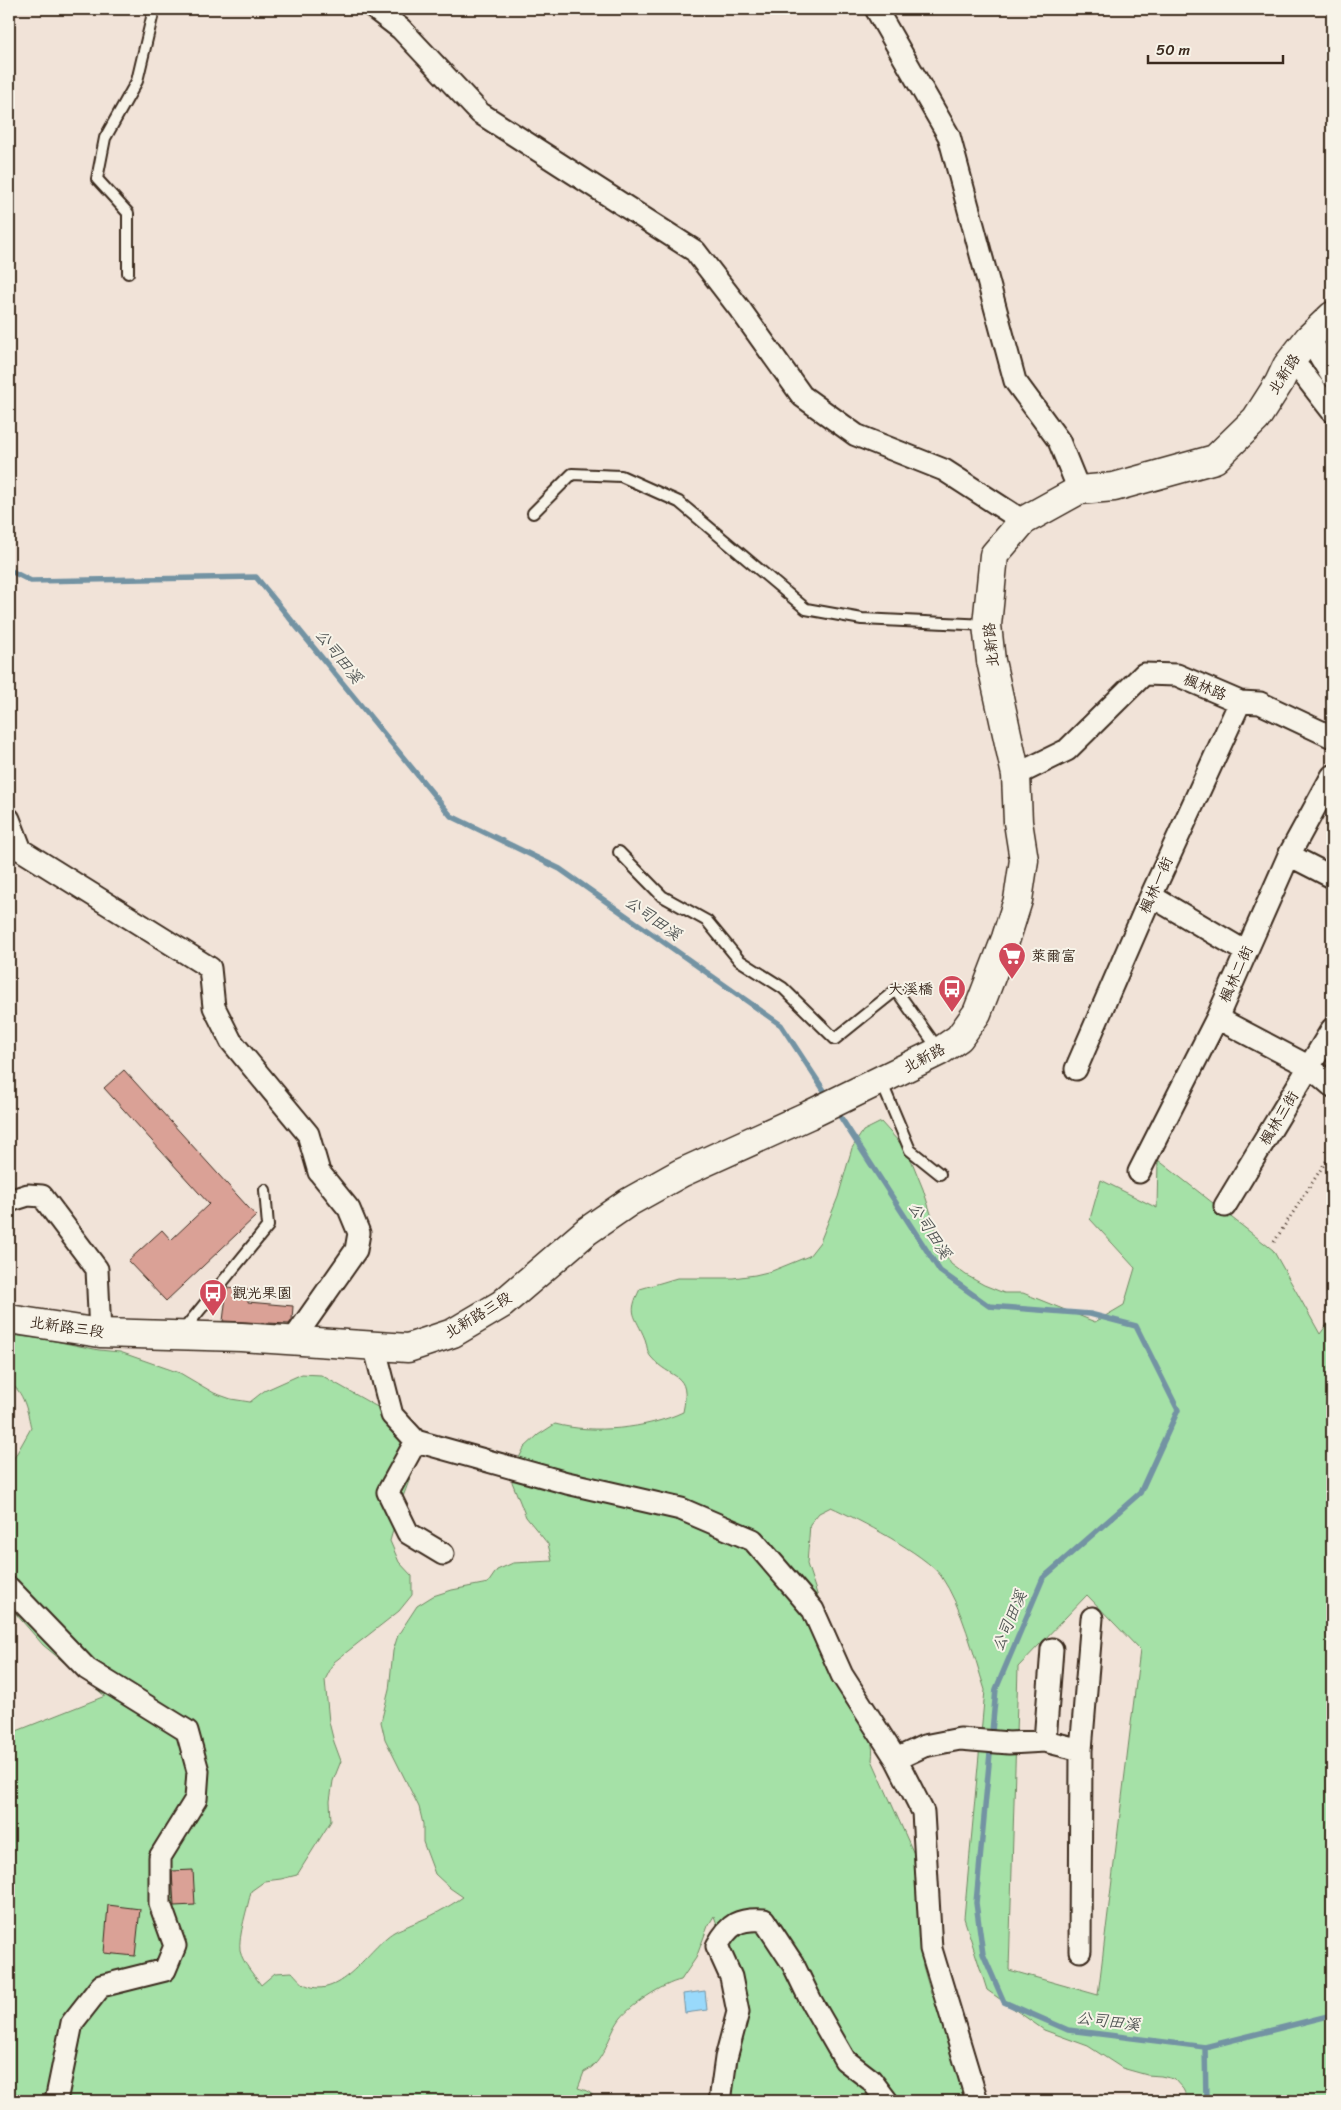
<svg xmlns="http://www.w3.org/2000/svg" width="1341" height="2110" font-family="Sriracha,'LXGW WenKai TC',sans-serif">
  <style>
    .green { fill: #a5e1a7; stroke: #708662; fill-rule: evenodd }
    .water { fill: #99d9fb; stroke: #7393a3 }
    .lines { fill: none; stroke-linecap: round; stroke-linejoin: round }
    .stream { stroke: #7393a3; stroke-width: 5.5 }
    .building { fill: #daa196; stroke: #3b2a1e }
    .service-casing { stroke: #3b2a1e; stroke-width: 14 }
    .minor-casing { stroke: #3b2a1e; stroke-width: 25 }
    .secondary-casing { stroke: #3b2a1e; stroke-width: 31 }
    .path { stroke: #3b2a1e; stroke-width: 3; stroke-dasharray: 1 4; stroke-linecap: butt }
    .service { stroke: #f7f3e8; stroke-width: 10 }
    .minor { stroke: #f7f3e8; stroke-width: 21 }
    .secondary { stroke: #f7f3e8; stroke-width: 28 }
    .labels { text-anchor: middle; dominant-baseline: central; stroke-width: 4; stroke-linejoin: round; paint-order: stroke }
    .street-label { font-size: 15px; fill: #3b2a1e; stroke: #f7f3e8 }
    .poi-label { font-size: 15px; fill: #3b2a1e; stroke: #f7f3e8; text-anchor: start }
    .water-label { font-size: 16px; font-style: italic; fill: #525655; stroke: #f7f3e8 }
  </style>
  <rect width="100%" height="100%" fill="#f1e3d8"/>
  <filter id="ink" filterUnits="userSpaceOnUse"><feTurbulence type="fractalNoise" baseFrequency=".02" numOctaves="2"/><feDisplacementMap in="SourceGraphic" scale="10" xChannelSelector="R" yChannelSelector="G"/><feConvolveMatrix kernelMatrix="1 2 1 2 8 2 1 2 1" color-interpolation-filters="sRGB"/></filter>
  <g filter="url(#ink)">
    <path class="green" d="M881,1122l27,30 15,37 19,59 9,16 15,11 18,10 20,8h19l72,29 29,-17 11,-37 -45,-49 11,-39 56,28 1,-48 115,90 47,84 12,-16v783h-143l-6,-12 -9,-10 -13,-3 -14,-1 -25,-7 -34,-22 -44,-16 -57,-40 -23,-72 21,-228c-12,-37 -22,-81 -44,-114 -16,-22 -83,-57 -110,-69l-12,6 -9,11 -3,40 54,162c10,13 13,18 11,34l46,103 5,103 8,28 22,27 22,80h-255c4,-60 17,-127 -6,-185l-6,10 -12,32 -15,22c-17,3 -54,27 -63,42 -11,17 -14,41 -34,50l-6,16c7,2 16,5 18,13h-587v-367l96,-38 -62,-51 -34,-39v-139l22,-39c-3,-14 -7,-38 -22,-45v-48l36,4 54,11 21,2 60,21 34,20 17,6 19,3 14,-11 38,-17 19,1 67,38 23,32 4,20 -14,37 -11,39 9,21 13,14v19l-13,16 -65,51 -9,18 4,42 5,20 7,19 -8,20 -3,20 1,20 -34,54 -16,4 -16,2 -14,10c-3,16 -13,45 -11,60 3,12 14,24 21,34l14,-12 17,-1c4,4 9,11 14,13 35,16 63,-38 88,-53 5,-3 12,-5 18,-8 18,-7 35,-16 51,-27l-13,-9 -15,-14 -12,-32v-18l-4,-17 -34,-68 -4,-17 8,-32 4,-39 5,-16 19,-29 16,-10 19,-6 36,-7 9,-13 16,-7 39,-2 -4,-17 -22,-27 -14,-35 3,-16 9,-18 14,-13 17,-11c38,10 92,5 128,-12 9,-42 -12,-31 -32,-55 -4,-4 -4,-13 -6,-18 -10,-25 -18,-24 -5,-50l37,-11h56l22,-3 17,-4 37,-15 11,-14 18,-45 14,-49 11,-17zM1087,1595l53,55 -42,345 -89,-25 9,-303z"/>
    <path class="water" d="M705,1991l2,19 -22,3 -2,-19z"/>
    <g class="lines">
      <path class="stream" d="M9,570l22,11 225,-4 195,239 109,53 221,156 48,73
        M836,1110l104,161 49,35 101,8 46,12 42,84 -38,83 -97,85 -47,111 -20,214 7,51 21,48 64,28 137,17 1,54
        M1205,2047l127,-32"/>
    </g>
    <path class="building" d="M124,1070l132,146 -90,85 -38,-40 34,-31 9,10 38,-36 -105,-116z
      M227,1288l22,2 -1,12 45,4 -1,14 -3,4 -66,-3z
      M193,1870l2,35 -21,1 -2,-35z
      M108,1905l32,4 -5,47 -31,-3z"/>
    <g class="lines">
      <defs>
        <path id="service" d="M128,273v-60l-31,-34 8,-41 32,-57 17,-72
          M533,513l39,-39 49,2 58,26 127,107 56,10 125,6
          M619,852l43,44 45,25 32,39 44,28 52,51 61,-49 43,60
          M881,1081l29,69 30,24
          M181,1333l87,-107 -3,-36"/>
        <path id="minor" d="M375,9l26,20 79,84 215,138 47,61 60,84 54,39 88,35 79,51
          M876,9l73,127 66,245 44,60 20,49
          M1309,338l23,38
          M1287,366l14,5 31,40
          M1016,775l51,-25 77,-76 33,1 63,27 20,1 72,34
          M9,819l12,31 189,118 4,39 17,34 77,93 11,38 30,37 10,24 -3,17 -63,90
          M1289,855l43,22
          M1151,896l95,56
          M1217,1018l93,49 22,19
          M1076,1069l75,-173 89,-194
          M1139,1172l78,-154 72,-163 43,-79
          M9,1201l19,-6 14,1 55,73 3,64
          M1225,1206l107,-177
          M374,1345l18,70 24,26 151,42 114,26 72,31 60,70 29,65 54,84 27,53 8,137 46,152
          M416,1441l-28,51 20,41 35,21
          M9,1588l78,81 100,62 11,40 -2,28 -36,58v47l15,42 -10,24 -64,16 -29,37 -16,78
          M1045,1741l7,-92
          M896,1759l28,-13 36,-7 49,4 36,-2 36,9 11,-132
          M1080,1951l1,-201
          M720,2101l6,-43 12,-46 -7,-35 -14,-31c12,-22 22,-28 47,-26l29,44 18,37 34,59 26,20 16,21"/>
        <path id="secondary" d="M9,1319l91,14 141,4 167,11 45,-15 49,-29 85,-73 42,-29 52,-29 128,-58 131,-64 19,-13 18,-25 29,-75 12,-38 6,-40 -6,-38 -2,-47 -25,-114 -4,-36 7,-70 29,-34 56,-31 35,-3 101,-28 41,-40 23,-36 8,-17 22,-28 23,-22"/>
      </defs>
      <use href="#service" class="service-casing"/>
      <use href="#minor" class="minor-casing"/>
      <use href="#secondary" class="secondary-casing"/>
      <path class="path" d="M1274,1242l58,-90"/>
      <use href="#service" class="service"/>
      <use href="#minor" class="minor"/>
      <use href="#secondary" class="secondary"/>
    </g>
  </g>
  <defs>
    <symbol id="supermarket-pin" viewBox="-11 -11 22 30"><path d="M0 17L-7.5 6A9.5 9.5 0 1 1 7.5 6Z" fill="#d1495b" stroke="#f7f3e8"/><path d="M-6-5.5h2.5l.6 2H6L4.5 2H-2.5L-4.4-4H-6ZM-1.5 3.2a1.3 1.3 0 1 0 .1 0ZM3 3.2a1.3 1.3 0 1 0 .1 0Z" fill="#fff"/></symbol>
    <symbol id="bus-pin" viewBox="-11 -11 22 30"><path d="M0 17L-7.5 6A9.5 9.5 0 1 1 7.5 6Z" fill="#d1495b" stroke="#f7f3e8"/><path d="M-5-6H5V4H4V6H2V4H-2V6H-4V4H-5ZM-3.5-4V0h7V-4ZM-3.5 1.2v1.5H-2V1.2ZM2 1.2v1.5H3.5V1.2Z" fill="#fff"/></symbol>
  </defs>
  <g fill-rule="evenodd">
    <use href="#supermarket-pin" x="996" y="940" width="32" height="43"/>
    <use href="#bus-pin" x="936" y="973" width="32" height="43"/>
    <use href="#bus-pin" x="197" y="1277" width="32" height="43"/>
  </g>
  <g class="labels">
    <g class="street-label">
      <text transform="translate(1284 374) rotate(-57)">北新路</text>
      <text transform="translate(991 645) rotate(-96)">北新路</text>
      <text transform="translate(1205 687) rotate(23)">楓林路</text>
      <text transform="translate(1156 885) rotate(-66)">楓林一街</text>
      <text transform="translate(1236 974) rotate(-66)">楓林二街</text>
      <text transform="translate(924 1058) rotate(-28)">北新路</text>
      <text transform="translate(1279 1118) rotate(-59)">楓林三街</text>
      <text transform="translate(478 1315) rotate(-31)">北新路三段</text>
      <text transform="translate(67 1327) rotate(8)">北新路三段</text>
    </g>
    <g class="poi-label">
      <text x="1031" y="956">萊爾富</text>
      <text x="933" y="989" text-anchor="end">大溪橋</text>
      <text x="232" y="1293">觀光果園</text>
    </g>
    <g class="water-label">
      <text transform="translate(339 656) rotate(51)">公司田溪</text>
      <text transform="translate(653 918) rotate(35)">公司田溪</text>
      <text transform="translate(930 1230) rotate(57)">公司田溪</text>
      <text transform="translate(1009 1621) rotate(-67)">公司田溪</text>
      <text transform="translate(1108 2021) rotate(7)">公司田溪</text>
    </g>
  </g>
  <rect width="1341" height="2110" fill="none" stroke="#f7f3e8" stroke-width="30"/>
  <rect x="15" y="15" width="1311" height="2080" fill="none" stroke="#3b2a1e" stroke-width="2" filter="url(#ink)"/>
  <path d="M1148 55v8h135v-8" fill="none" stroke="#3b2a1e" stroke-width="2.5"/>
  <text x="1156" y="55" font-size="15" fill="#3b2a1e" stroke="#f7f3e8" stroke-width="4" paint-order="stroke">50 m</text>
</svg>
